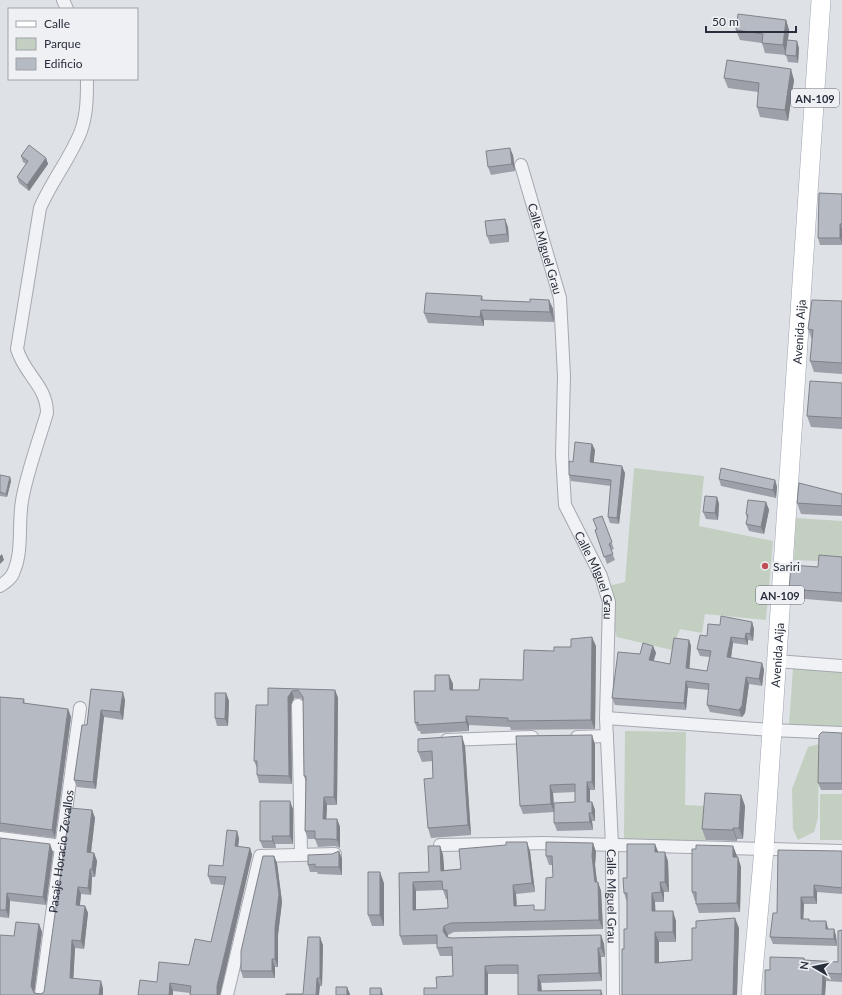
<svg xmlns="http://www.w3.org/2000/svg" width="842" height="995" font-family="Lato,sans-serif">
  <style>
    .green { fill: #c3cfc0 }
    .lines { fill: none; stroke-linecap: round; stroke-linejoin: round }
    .street-casing { stroke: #a4a8b0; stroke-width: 14 }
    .primary-casing { stroke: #9fa4b1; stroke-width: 20 }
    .street { stroke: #f1f2f5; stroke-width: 12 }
    .primary { stroke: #fff; stroke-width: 19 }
    .wall { fill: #9da0a8; fill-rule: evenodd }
    .shaded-wall { fill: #7f8288 }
    .building { fill: #b6bac3; stroke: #7f8288; fill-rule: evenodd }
    .poi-dot { fill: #c04f55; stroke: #eef0f4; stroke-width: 1.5 }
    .labels { text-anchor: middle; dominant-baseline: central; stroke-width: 4; stroke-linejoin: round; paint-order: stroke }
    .shield { fill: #eef0f4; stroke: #646873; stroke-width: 1 }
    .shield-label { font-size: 11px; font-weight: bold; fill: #292e3c }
    .street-label { font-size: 12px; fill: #292e3c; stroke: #eef0f4 }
    .poi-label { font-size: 12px; fill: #292e3c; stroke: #eef0f4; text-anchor: start }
  </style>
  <rect width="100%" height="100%" fill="#dee1e6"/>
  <path class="green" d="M634,468l70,8 -5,50 74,15 -7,79 -61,-6 -3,19 -22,-4 -8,21 -55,-13 -6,-16 -3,-35 17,-4z
    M796,518l46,3v41l-48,-2z
    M793,668l49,3v56l-53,-2z
    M625,731l61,1 -1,73 21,1v36l-82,-2z
    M819,744l-1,74 -4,14 -16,8 -5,-11 -1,-40 16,-42z
    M820,794h22v46h-22z"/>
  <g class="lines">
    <defs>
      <g id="street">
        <path d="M63,0l4,9"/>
        <path id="s1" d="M521,165l39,133 4,78 -2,79 3,50 36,71 8,26 -3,116 6,127 1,150"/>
        <path d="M0,586c6,-4 12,-8 14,-15 9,-21 4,-47 8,-70 4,-26 17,-61 25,-88 0,-27 -23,-39 -30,-64l23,-141c11,-26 31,-51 41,-77 6,-17 6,-34 6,-52"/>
        <path d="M776,661l66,5"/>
        <path d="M298,705l3,149"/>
        <path d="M606,718l165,12 71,3"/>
        <path d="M577,737l30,-1"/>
        <path d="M447,740l85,-3"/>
        <path d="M0,838l62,8"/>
        <path d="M440,845l103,-2 299,8"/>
        <path id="s2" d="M41,995l39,-287"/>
        <path d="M227,995l33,-139 75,-2"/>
      </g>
      <g id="primary">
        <path id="s3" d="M751,995l13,-146 57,-849"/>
      </g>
    </defs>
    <use href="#street" class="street-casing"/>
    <use href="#primary" class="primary-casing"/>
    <use href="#street" class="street"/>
    <use href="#primary" class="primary"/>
  </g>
  <path class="wall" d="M786,20l3,10 -1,10 11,8 -1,15 -10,-1 -2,-7 -21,-2 -3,-10 -22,-3 -4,-10z
    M724,78l70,2 -6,41 -28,-4 -3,-10 1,-15 -30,-4z
    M513,155l2,16 -24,4 -3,-8z
    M21,156l25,2 2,6 -19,27 -10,-8 -2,-6 9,-13 -3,-2z
    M842,194v51h-22l-2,-7z
    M508,227l1,15 -19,2 -3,-8z
    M482,296l1,4 47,2 19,-2 4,9 1,13 -70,-2v6l-56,-3 -4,-10z
    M842,301v73l-28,-2 -4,-11 2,-21 -4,-11z
    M842,383v46l-31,-2 -4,-11z
    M592,444l3,6 -2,13 32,10 -6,51 -9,-1 -2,-6 3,-31 -40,-5 -2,-6 4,-13z
    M0,475l10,2 1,4 -4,16 -7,-1z
    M719,479l56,1 2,7 -1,11 -55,-12z
    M842,494v22l-41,-2 -4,-11z
    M717,497l2,7 -1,16 -12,-1 -3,-7z
    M766,502l3,8 -5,24 -15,-3 -3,-7 1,-5 -1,-5z
    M602,516l12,33 -3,1 4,10 -8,4 -12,-34 2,-1z
    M842,557v45l-49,-4 -4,-9 29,-22z
    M752,622l2,7 -1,12 -5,-1v5l-15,-2 -2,15 31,5 2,7 -2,16 -13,-2 -4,29 -3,4 -32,-5 -3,-7 2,-15 -21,-2 -2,22 -71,-5 -3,-7 28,-44 13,-8 3,7 -3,8 17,3 19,-24 2,6 -2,23 18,2 3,-14 -10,-1 -3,-7 10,-13 13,-11z
    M596,646l-1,83 -84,1 -1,-3 -41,-2v6l-48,3 -1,-3h-2l-3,-8 20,-32 14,-16 4,9v6h26l44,-10 31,-29 17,-4z
    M268,688l67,2 3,8 -1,107h-10l-1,14h11l3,8v21l-5,-2 -17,1 -3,-8h-7l-3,-8 1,-49 -2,-6 -1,-75 -2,-3h-7l-3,7 1,79 -33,-1 -2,-8v-7l-3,-7 14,-56z
    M91,689l34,11 -2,20 -19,-3 -8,72 -19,-2 -3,-7 13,-55z
    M226,693l3,8 -1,25h-11l-2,-8z
    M0,697l24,2 1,5 43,5 3,8 -16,121 -55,-7z
    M842,733v57h-21l-3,-7z
    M595,744v46h-5v12h2l3,8v11h-3l1,9 -36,1 -3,-8v-11l-31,2 -3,-8zM575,792v10l-21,2 -1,-11z
    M465,746l6,89 -40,3 -3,-10 5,-50 -1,-17 -10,1 -4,-10z
    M741,795l4,11 -2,33h-6v2l-31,-1 -4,-11z
    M293,809v35h-18l1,4h-13l-3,-7z
    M92,810l3,8 -4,35h3l3,8 -2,16h-3l-1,18 -10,-1 -1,11 5,1 3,7 -4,36 -9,-1 -2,31 30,9v7h-103l14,-59 25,-12 3,8 -8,61 7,1 3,-2z
    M237,831l2,8 -1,8 12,1 2,7 -32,140h-30v-2l-17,-2 -16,-9 32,-17 22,-23 13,-57 -13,-1 -3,-8 15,-10z
    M0,838l53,14 -7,53 -36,-4 -1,17 -9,-1z
    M593,843l3,9 -1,13 2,17h1l3,9 2,38 -149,3 -6,3 -1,2 4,1 150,-3 3,9 1,13h-4l1,24 -61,2 1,8 59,-1 2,5h-85v-21h-30v21h-64l13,-7 16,-12 -1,-20h-12l-3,-8v-4l-34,1 -3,-9 -1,-63 30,-1 11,-26 3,9 1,15 17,-1 69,-18 5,41 -19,2 1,12 19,4h9l8,-33v-12h-4l-3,-9zM443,890l3,9h2v9l-32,2v-19z
    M655,844l3,8 10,9 1,31h-5v10h-9v9l21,10v21h-17v20l33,-2 47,-32 -2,67h-115l2,-46 3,-20v-27l-3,-9 3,-15z
    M733,846l4,10v1l4,10 -1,45 -41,1 -3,-9v-3h-1l-3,-9 4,-43z
    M842,851v43l-25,-2v12h-13l-1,15h6l1,2 18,7v1h6l2,7 1,10 -64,-2 -3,-7 7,-24 62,-61z
    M274,856l3,7 5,39 -4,33v32h-3v11h-32l-2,-7z
    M342,858v17l-24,-1 -1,-2h-7l-2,-7z
    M384,883v43h-12l-4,-11z
    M842,930v52l-16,-1 -1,14h-60l5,-25 34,-12 1,2 33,2z
    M323,945l-1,41h-2l-17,8z"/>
  <path class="shaded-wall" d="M786,20l3,10 -3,25 -3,-10z
    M797,41l2,7 -1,15 -2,-7z
    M791,69l3,11 -6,41 -3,-11z
    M510,148l3,7 2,16 -3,-7z
    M46,158l2,6 -19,27 -2,-6z
    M505,219l3,8 1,15 -2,-8z
    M840,224l2,5v14l-2,-5z
    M549,300l4,9 1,13 -4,-10z
    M481,310l3,10v6l-4,-9z
    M592,444l3,6 -2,19 -3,-7z
    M622,466l3,7 -6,51 -2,-6z
    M10,477l1,4 -4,16 -1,-3z
    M775,480l2,7 -1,11 -3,-8z
    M717,497l2,7 -1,16 -3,-7z
    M766,502l3,8 -5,24 -3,-7z
    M2,554l2,6 -4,4v-8z
    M752,622l2,7 -1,12 -3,-7z
    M746,633l2,7v5l-3,-6z
    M592,637l4,9 -1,83 -4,-9z
    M731,637l2,6 -3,21 -3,-7z
    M689,640l2,6 -2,29 -3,-7z
    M653,646l3,7 -4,14 -3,-7z
    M762,663l2,7 -2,16 -3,-7z
    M449,675l4,9v15l-3,-9z
    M746,677l3,7 -4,29 -3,4 -3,-7z
    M686,681l2,7 -2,22 -2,-7z
    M335,690l3,8 -1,107 -3,-8z
    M292,691l2,7 -3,7 1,79 -3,-8 -1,-79z
    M123,692l2,8 -2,20 -3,-8z
    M226,693l3,8 -1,25 -3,-7z
    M68,709l3,8 -16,121 -3,-8z
    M101,710l3,7 -8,72 -3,-7z
    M466,716l3,9v6l-3,-9z
    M592,735l3,9v46l-3,-8z
    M462,736l3,10 6,89 -3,-10z
    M587,782l3,8v20l-3,-8z
    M550,785l3,8 1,19 -3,-8z
    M741,795l4,11 -2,33 -4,-11z
    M324,797l3,8 -1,22 -3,-8z
    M290,801l3,8v35l-3,-8z
    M592,802l3,8v11l-3,-8z
    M92,810l3,8 -5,42 -3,-8z
    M589,813l3,8 1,9 -3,-8z
    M337,819l3,8v21l-3,-8z
    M733,828l4,11v2l-4,-11z
    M237,831l2,8 -2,15 -2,-8z
    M272,836l3,8 1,4 -3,-7z
    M527,842l3,9 5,41 -3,-9z
    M593,843l3,9 -1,13 3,26 -3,-9 -3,-26z
    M50,844l3,8 -7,53 -3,-8z
    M655,844l4,10 -4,-2z
    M440,846l3,9 2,24 -4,-8z
    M733,846l4,10 -1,11 -3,-10z
    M250,848l2,7 -32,140h-3v-9z
    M339,851l3,7v17l-3,-8z
    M665,852l3,9 1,31 -4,-10z
    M94,853l3,8 -2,16 -3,-8z
    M274,856l3,7 5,39 -4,33v32l-3,-8z
    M738,857l3,10 -1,45 -3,-9z
    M90,869l2,8 -1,18 -3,-7z
    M380,872l4,11v43l-4,-11z
    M413,882l3,9v28l-3,-9z
    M598,882l3,9 2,38 -4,-9z
    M660,882l4,10v10l-3,-10z
    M513,885l3,9 1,21 -3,-9z
    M814,885l3,7v12l-3,-7z
    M78,887l3,7 -2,19 -3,-8z
    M7,893l3,8 -1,17 -3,-8z
    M652,893l3,9 1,19 -4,-10z
    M801,897l3,7 -1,22 -2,-7z
    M85,906l3,7 -4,36 -3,-8z
    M673,911l3,10v21l-3,-10z
    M735,918l4,10 -2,67h-4z
    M826,921l2,7v8l-2,-7z
    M39,924l3,8 -8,62 -3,-8z
    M444,926l4,9 -1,5 -4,-9z
    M834,929l2,7 1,10 -3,-7z
    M655,932l4,10v30l-4,-9z
    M601,935l3,9 1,13 -4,-9z
    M320,937l3,8 -1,41 -2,-8z
    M72,940l3,8 -2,38 -3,-8z
    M598,948l3,9 1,24 -3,-8z
    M272,959l3,8v11l-3,-7z
    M485,966l3,8v21h-3z
    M823,973l3,8 -1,14h-3z
    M538,975l3,8 1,12 -4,-4z
    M317,978l3,8 -1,9h-3z
    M101,981l2,7v7h-4z
    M170,983l3,8v4h-4z
    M347,987l3,7v1h-3z
    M381,988l2,7h-2z"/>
  <path class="building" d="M738,14l48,6 -3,25 -21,-2 1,-9 -27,-4z
    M787,40l10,1 -1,15 -11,-1z
    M727,60l64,9 -6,41 -28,-3 2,-24 -35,-5z
    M29,145l17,13 -19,27 -10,-8 11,-16 -7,-5z
    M510,148l2,16 -24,3 -2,-16z
    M819,193l23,1v30h-2v14h-22z
    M505,219l2,15 -20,2 -2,-15z
    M426,293l56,3 -1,4 49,2v-3l19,1 1,12 -69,-2 -1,7 -56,-4z
    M812,300l30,1v62l-32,-2 3,-31 -5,-1z
    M810,381l32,2v35l-35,-2z
    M575,442l17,2 -2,18 32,4 -5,52 -9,-1 3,-37 -42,-5v-14l4,1z
    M721,468l54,12 -2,10 -54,-11z
    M0,475l10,2 -4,17 -6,-2z
    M799,483l43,11v12l-45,-3z
    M705,496l12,1 -2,16 -12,-1z
    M748,500l18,2 -5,25 -15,-3 2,-9 -2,-1z
    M602,516l10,26 -3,2 4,10 -9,3 -9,-27 2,-1 -4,-10z
    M819,555l23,2v36l-53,-4 2,-24 27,2z
    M721,616l31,6 -2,12 -4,-1 -1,6 -14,-2 -4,20 35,6 -3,16 -13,-2 -4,29 -3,4 -32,-5 2,-21 -23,-3 -2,22 -72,-5 6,-46 22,2 3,-11 10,3 -4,14 21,4 4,-26 15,2 -3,28 21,3 4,-20 -14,-2 3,-14 7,1 1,-12 12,1z
    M592,637l-1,83 -83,1v-3l-42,-2v6l-48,3v-3l-3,1 -1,-32h21v-16h14l1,15h29l1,-11 43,1 1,-30 30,1v-4h17v-8z
    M268,688l67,2 -1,107h-10l-1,22h14v21l-5,-1h-17v-8h-10l1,-55h-2l-1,-79 -5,-7 -6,1 -4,6 1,79 -32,-1v-14h-3l2,-56h12z
    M91,689l32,3 -3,20 -19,-2 -8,72 -19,-2 8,-55h5z
    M215,693h11l-1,26 -10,-1z
    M0,697l24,2 -1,4 45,6 -16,121 -52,-7z
    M822,732l20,1v50h-24l1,-48z
    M592,735v47h-5v20h5v11h-3l1,9 -36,1v-20l21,-1v-18l-25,1 1,19 -31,2 -4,-70z
    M462,736l6,89 -40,3 -4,-49 9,-1 -1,-27 -14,1v-13z
    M705,793l36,2 -2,33h-6v2l-31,-1z
    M260,801h30v35h-18l1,5h-13z
    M70,808l22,2 -5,42 7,1 -2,16h-2l-2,19 -10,-1 -2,18 9,1 -4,35 -9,-1 -2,38 31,3 -2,14h-99v-60l14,1 2,-14 23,2 -8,62 3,7 7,1 3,-2z
    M227,830l10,1 -2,15 15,2 -33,138v9h-27l1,-9 -21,-3 -1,12h-31l2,-15 17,2 2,-20 30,3 6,-26 16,3 15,-65 -18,-1 1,-11 14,1z
    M0,838l50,6 -7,53 -36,-4 -1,17h-6z
    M506,842h21l5,41 -19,2 1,21 20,-1v5h11l1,-32 7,-1 -1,-21h-6v-14l47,1 -1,13 3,26h3l1,38 -148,3 -7,3 -1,5 4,6 4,1 150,-3v13h-3l1,25 -61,2v16l63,-1v5h-83v-30h-19l-14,1v29h-61v-7h13l-1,-11 17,-1 -1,-29 -15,1v-13l-37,1 -1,-63 30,-1 -1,-26h12l1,25 20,-2 -2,-20 47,-4zM442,881l1,9h4l1,18 -35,2v-28z
    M627,844h28v8h10v30h-5l1,10 -9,1v18h21v21h-18v31l37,-3v-32h4v-7l39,-3 -2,77h-111v-46h2v-20h3v-36h-3l-1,-15h4z
    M696,845l37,1v11h5l-1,46 -41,1v-12h-4v-43h4z
    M778,850l64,1v37l-28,-3v12h-13v22h8v2h17v8h8v10l-64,-2 3,-24h4z
    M339,851v16h-24v-3l-7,1v-10l24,-1z
    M263,856h11l5,38 -4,34v31h-3v12h-31v-20z
    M368,872h12v43h-12z
    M842,930v44l-19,-1 -1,22h-57v-25h5v-13l34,1v2l34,2v-31z
    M308,937h12v41h-3l-1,17h-30v-1h17z
    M336,987h11v8h-11z
    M370,988h11v7h-11z"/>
  <circle class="poi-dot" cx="765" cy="566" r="4"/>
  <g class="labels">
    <g class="shield">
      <rect x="791" y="89" width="48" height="18" rx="3"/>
      <rect x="756" y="586" width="48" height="18" rx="3"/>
    </g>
    <g class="shield-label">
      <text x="815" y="98">AN-109</text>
      <text x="780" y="595">AN-109</text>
    </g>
    <g class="street-label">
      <text stroke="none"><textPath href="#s1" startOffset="87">Calle MIguel Grau</textPath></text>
      <text stroke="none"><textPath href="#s3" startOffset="665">Avenida Aija</textPath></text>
      <text stroke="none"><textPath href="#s1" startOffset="423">Calle MIguel Grau</textPath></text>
      <text stroke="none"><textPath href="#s3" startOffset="341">Avenida Aija</textPath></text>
      <text stroke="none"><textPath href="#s2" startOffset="145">Pasaje Horacio Zevallos</textPath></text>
      <text stroke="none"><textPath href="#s1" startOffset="747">Calle MIguel Grau</textPath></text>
    </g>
    <g class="poi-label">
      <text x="773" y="566">Sariri</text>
    </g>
  </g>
  <rect x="8" y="8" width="130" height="72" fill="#eef0f4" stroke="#9fa2aa"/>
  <rect x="16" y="21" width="20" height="6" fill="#ffffff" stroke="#9fa2aa"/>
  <text x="44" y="28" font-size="12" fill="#292e3c">Calle</text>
  <rect x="16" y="38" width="20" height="12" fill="#c3cfc0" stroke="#9fa2aa"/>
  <text x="44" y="48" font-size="12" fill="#292e3c">Parque</text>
  <rect x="16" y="58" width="20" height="12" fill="#b6bac3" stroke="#9fa2aa"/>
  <text x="44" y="68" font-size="12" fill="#292e3c">Edificio</text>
  <g transform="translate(814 967) rotate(279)" stroke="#eef0f4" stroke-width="3" paint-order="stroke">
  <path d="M0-3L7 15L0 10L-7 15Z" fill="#292e3c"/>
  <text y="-6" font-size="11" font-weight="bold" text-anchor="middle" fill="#292e3c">N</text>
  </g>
  <path d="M706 26v6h90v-6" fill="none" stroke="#292e3c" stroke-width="2"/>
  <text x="712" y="26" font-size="12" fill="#292e3c" stroke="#eef0f4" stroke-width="3" paint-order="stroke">50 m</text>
</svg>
